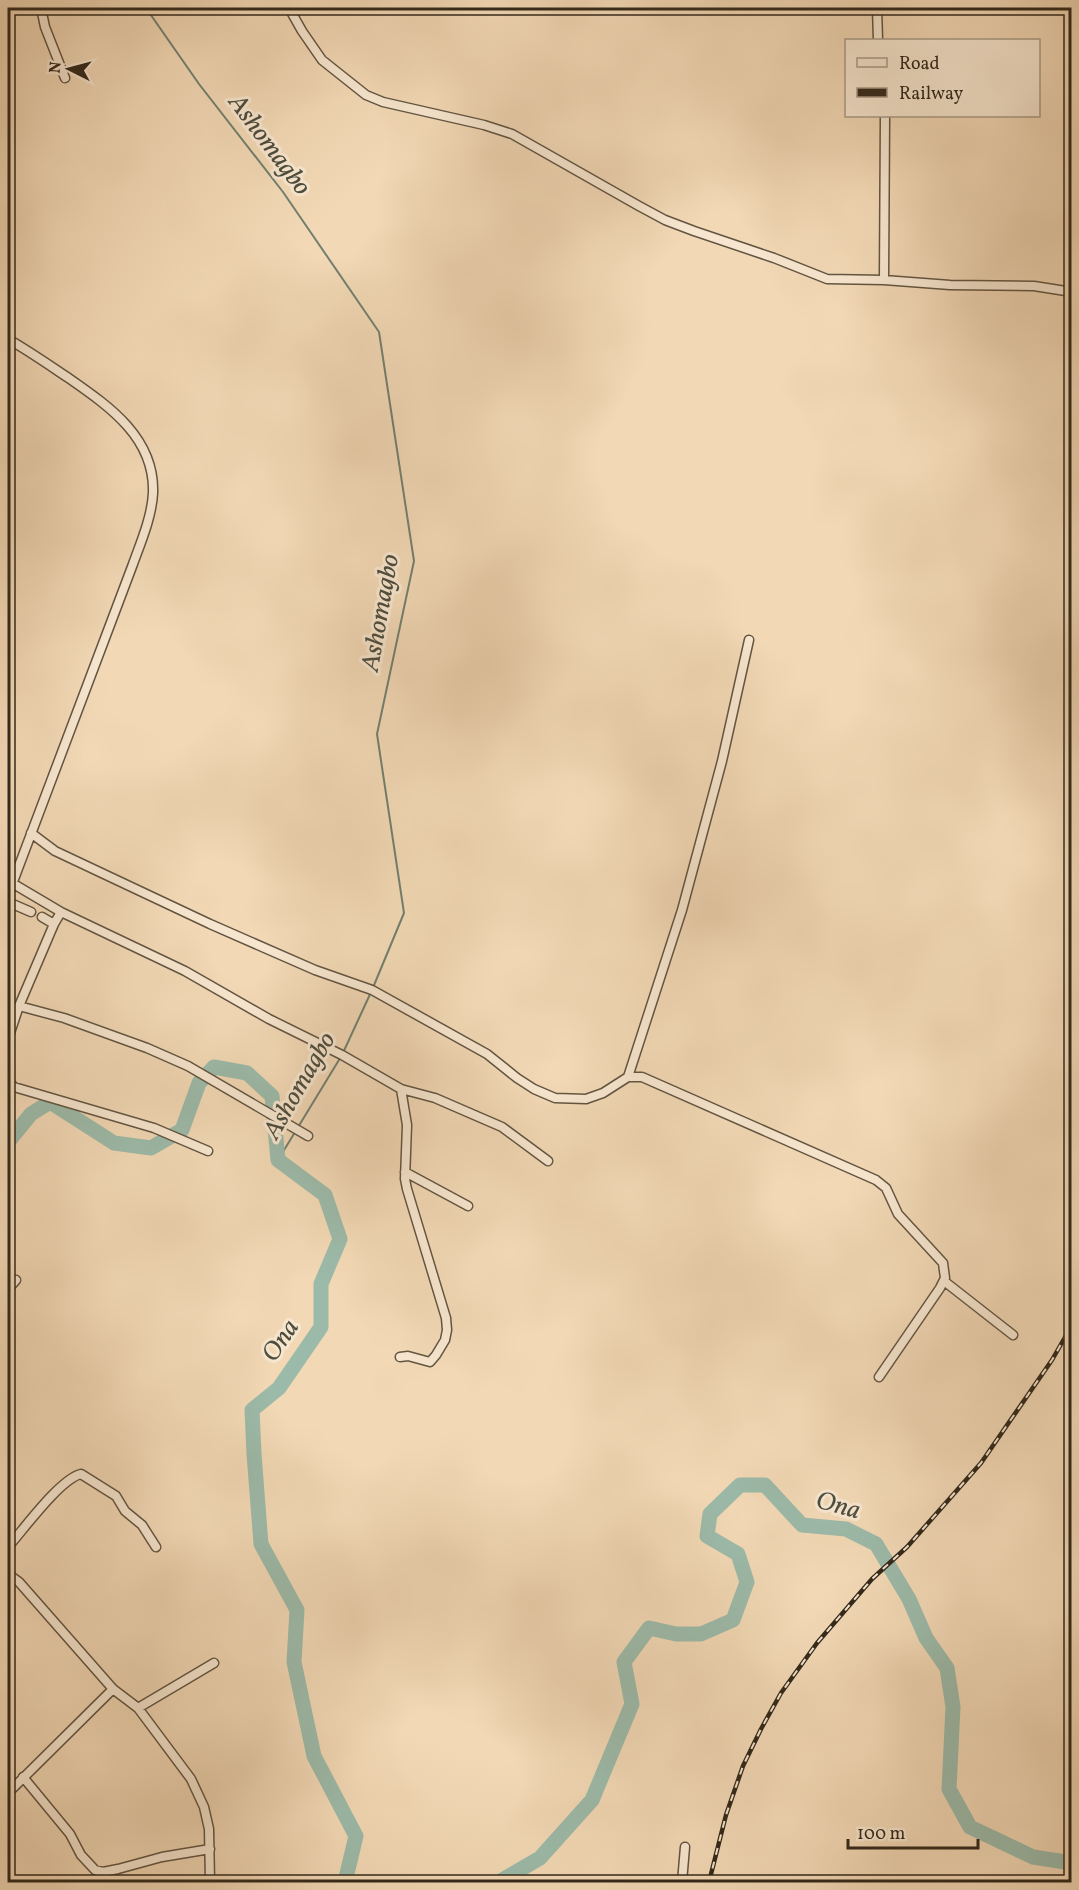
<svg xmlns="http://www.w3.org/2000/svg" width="1079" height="1890" font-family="Vollkorn,serif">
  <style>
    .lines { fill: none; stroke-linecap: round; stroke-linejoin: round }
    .stream { stroke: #728070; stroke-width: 2 }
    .river { stroke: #9cbaa9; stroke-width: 15 }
    .minor-casing { stroke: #635542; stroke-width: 11 }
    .minor { stroke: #f7e6cf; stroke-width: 8 }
    .rail-casing { stroke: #33291b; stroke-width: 4.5 }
    .rail { stroke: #f7e6cf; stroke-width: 2; stroke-dasharray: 7; stroke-linecap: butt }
    .labels { text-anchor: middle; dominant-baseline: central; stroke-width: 6; stroke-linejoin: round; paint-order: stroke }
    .water-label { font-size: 26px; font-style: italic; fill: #4d4d3e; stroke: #f7e6cf }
  </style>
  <rect width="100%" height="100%" fill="#f2d8b5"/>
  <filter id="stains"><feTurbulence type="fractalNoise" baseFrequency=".00333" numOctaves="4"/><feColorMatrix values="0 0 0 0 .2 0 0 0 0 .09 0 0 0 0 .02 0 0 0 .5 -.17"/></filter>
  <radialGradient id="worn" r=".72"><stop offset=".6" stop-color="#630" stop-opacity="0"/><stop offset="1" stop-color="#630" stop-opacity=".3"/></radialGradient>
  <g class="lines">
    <path class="stream" d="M146,8l53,76 84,108 96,140 35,229 -37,173 27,179 -32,77 -30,65 -64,105
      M1068,8l4,40
      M1072,300l-5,73 5,8
      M504,1882v-3"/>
    <path class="river" d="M8,1142l23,-28 19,-12 64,41 37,5 31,-18 17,-47 15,-16 33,6 25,23 6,64 47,35 15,44 -19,45v43l-42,61 -27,22 2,44 7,90 36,66 -3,52 20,94 42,80 -11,46
      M499,1882l41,-24 52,-58 40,-96 -8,-42 25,-34 27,6h25l32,-14 14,-38 -9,-28 -31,-18 3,-22 30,-29h25l37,40 44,4 30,15 33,55 17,39 21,30 6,39 -4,82 21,38 63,30 39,6"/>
    <defs>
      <path id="minor" d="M41,8l4,19 20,51
        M289,8l13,23 20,29 44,35 17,7 101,23 28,9 127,72 26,14 29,11 80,27 53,21 57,1 66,5 84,1 38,6
        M877,8l1,32
        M884,280l1,-164
        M8,339c21,12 41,26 62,40 40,28 85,59 83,114 -1,23 -12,49 -20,71l-125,331
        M31,833l24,18 155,73 105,46 57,20 115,64 30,24 17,11 21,9 31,1 17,-6 25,-16h14l234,103 10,8 12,26 45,49 2,15 -5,10 -61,89
        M12,883l49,29
        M8,902l23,10
        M42,917l12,7 7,-12 124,59 84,48 73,36 59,34 34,9 67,29 46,34
        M19,1006l45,12 83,30 41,18 120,70
        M8,1039l11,-33 35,-82
        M628,1077l54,-167 40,-149 27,-121
        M8,1081l6,6 140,41 54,23
        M405,1172l63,34
        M944,1281l69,54
        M8,1289l8,-9
        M400,1357l8,-1 22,6 6,-7 9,-15 2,-10 -1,-12 -39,-129 -2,-10 2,-54 -6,-36
        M8,1547c16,-18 52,-68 73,-73l35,22 9,15 17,14 14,22
        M8,1574l11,8 94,107 25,19 53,71 13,28 5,22 1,53
        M138,1708l76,-45
        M23,1777l47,57 11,21 14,15 8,2 15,-3 44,-12 48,-8
        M8,1793l105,-104
        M682,1882l3,-35"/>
    </defs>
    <use href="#minor" class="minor-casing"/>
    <use href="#minor" class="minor"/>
    <defs>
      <path id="rail" d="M709,1882l17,-67 17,-49 18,-37 20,-36 36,-50 55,-64 35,-32 74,-84 71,-103 20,-35"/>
    </defs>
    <use href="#rail" class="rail-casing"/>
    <use href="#rail" class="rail"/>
  </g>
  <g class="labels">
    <g class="water-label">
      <text transform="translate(269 145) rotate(53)">Ashomagbo</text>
      <text transform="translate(381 613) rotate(-80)">Ashomagbo</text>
      <text transform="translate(300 1086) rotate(-60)">Ashomagbo</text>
      <text transform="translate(281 1341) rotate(-56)">Ona</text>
      <text transform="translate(838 1506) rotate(15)">Ona</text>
    </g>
  </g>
  <rect width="1079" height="1890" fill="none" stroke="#f2d8b5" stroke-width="30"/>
  <rect x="9" y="9" width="1061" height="1872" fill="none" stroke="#33291b" stroke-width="3"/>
  <rect x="15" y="15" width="1049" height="1860" fill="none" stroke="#33291b" stroke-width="1.5"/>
  <rect x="845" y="39" width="195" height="78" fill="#f7e6cf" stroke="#a99a87" stroke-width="1.5"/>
  <rect x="857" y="58" width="30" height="9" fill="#f7e6cf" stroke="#a99a87" stroke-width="1.5"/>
  <text x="899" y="69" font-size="18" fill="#33291b">Road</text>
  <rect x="857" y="88" width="30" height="9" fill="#33291b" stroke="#a99a87" stroke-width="1.5"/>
  <text x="899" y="99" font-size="18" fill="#33291b">Railway</text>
  <g transform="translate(69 69) rotate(276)" stroke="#f7e6cf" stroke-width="4.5" paint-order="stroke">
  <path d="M0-4.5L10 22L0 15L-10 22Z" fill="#33291b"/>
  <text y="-9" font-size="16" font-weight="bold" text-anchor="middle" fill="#33291b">N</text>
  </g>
  <path d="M848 1839v9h130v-9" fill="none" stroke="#33291b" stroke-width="3"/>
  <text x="857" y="1839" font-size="18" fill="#33291b" stroke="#f7e6cf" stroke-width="4.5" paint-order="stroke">100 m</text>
  <rect width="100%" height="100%" filter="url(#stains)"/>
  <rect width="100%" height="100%" fill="url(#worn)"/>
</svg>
